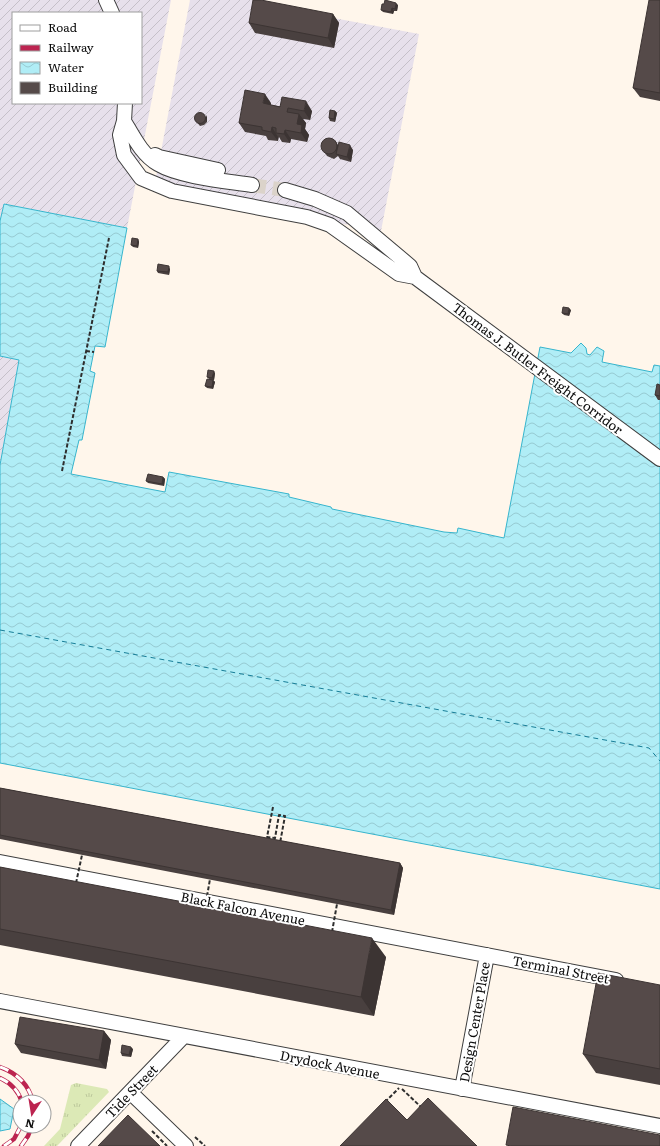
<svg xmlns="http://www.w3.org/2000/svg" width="660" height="1146" font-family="Literata,serif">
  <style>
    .industrial { fill: url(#industrial-furrows); fill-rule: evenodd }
    .park { fill: url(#park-tufts) }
    .water { fill: url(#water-waves); stroke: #37b5cd }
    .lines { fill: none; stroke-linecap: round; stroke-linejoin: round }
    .ferry { stroke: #167d97; stroke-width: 1; stroke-dasharray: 5 4; stroke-linecap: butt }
    .minor-tunnel { stroke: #dbd3ca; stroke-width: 14; stroke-dasharray: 14 7; stroke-linecap: butt }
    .minor-casing { stroke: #3f3f3f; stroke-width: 16 }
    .path { stroke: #2e2e2e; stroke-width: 2; stroke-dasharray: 4 2; stroke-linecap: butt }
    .minor { stroke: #fff; stroke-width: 14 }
    .rail-casing { stroke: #bc2450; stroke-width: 4.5 }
    .rail { stroke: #fff; stroke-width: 3; stroke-dasharray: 9; stroke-linecap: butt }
    .path-bridge { stroke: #2e2e2e; stroke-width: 2; stroke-dasharray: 4 2; stroke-linecap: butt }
    .wall { fill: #49403f }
    .shaded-wall { fill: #3c3433 }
    .building { fill: #554a49; stroke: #3c3433 }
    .labels { text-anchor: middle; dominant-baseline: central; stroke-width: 4; stroke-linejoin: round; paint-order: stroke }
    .street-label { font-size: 13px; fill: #0c0c0c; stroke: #fff }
  </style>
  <defs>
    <pattern id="industrial-furrows" width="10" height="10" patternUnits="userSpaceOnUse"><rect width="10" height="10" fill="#e7e0eb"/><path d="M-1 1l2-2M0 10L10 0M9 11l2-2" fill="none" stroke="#c5bfc8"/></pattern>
    <pattern id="park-tufts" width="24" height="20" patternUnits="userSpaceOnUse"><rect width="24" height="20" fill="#dce9b6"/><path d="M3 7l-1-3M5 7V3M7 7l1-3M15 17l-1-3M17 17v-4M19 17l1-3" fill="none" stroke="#bcc79b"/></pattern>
    <pattern id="water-waves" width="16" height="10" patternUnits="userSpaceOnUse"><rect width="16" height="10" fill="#b0edf6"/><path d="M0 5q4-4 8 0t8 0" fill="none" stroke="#96cad2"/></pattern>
  </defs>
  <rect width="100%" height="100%" fill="#fff6eb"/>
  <path class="industrial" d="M0,0h171l-44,228 -123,-24 -4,17zM13,13h128v90h-128z
    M190,0h72l33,7 1,4 123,23 -38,197 -227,-43z
    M0,356l19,3 -19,106z"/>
  <path class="park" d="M76,1083l31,6 2,3 -52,54h-13l16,-17 11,-44z"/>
  <path class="water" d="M4,204l123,24 -22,119 -10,-1 -5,25 5,2 -13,67h-3l-8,34 94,18 4,-20 120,22v3l42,10 1,2 112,23 13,1 1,-5 46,10 36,-191 31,6 10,-10 5,5 1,6 3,1 7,-8 7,4 -2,11 50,10 2,-7 6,1v523l-660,-126v-298l19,-105 -19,-4v-135z
    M0,1099l14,10 -4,20 -10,2z"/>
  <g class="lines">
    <path class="ferry" d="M0,630l649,118 11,13"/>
    <path class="minor-tunnel" d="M252,185l33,5"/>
    <defs>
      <path id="minor" d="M106,0l6,13
        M125,103l-1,18 -4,14 4,20 17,23 31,13 135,26 23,8 69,49 16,3 245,182
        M124,121c9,15 18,34 34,43 22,13 68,17 94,21
        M155,155l4,2 59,13
        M285,190l30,9 32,14 63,53 5,11
        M0,862l616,118
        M0,1001l660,125
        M462,1089l25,-134
        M130,1092l56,54
        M78,1146l106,-110"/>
    </defs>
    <use href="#minor" class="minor-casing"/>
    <path class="path" d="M86,351l8,1
      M62,471l47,-233
      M273,807l-6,30 8,1 4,-23 6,1 -5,27
      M402,1089l19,18
      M385,1102l14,-14
      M152,1131l15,15
      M195,1137l10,9"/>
    <use href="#minor" class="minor"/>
    <defs>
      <path id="rail" d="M0,1067c17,6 29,18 33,35
        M0,1078c11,5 18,12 22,24
        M4,1146l10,-7 7,-13
        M21,1146l7,-10 4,-10"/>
    </defs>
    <use href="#rail" class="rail-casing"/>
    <use href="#rail" class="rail"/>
    <path class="path-bridge" d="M76,883l6,-28
      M205,908l5,-29
      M332,932l5,-28"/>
  </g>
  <path class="wall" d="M660,0v101l-20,-4 -7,-9z
    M398,5l-1,6h-3l-1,3 -10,-2 -2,-2z
    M333,14l6,9 -5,25 -79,-15 -6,-10z
    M271,103v2l41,6 -2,9 -7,-1 3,4 -1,6 4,6 -2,7 -16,-3 -1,4 -8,-1 -3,-5 -1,4 -10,-1 -2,-4 -21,-4 -6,-9z
    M335,111l2,2 -2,9 -5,-1 -1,-3z
    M207,117v5l-3,3 -4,1 -5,-6z
    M338,145l15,5 -2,12 -11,-3 -2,-3 -4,3 -7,-3 -3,-5z
    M138,239l1,3 -1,6 -5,-1 -2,-2z
    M170,269l-1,6 -11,-2 -1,-2z
    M571,310l-2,6 -5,-1 -2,-2z
    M215,373l-1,7h-1l2,2 -2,7 -6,-1 -2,-2 4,-7 -2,-2z
    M660,385v15h-2l-3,-5z
    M163,477l2,2 -1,7 -16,-3 -2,-2z
    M0,788l400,75 3,5 -9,47 -394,-76z
    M0,867l386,90 -12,59 -374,-71z
    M660,985v100l-64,-12 -13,-19z
    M104,1031l7,9 -5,29 -85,-16 -6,-9z
    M133,1049l-2,8 -9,-1 -1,-3z"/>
  <path class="shaded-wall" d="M396,3l2,2 -1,6 -2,-2z
    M392,8l2,3 -1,3 -2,-2z
    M333,14l6,9 -5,25 -6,-10z
    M265,94l6,9 -1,10 -7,-10z
    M306,101l6,10 -2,9 -6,-9z
    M335,111l2,2 -2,9 -1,-3z
    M299,114l7,9 -1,6 4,6 -2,7 -6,-9 -4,-9z
    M206,115l1,2v5l-1,-2z
    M272,127l6,10v4l-7,-9z
    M285,130l6,9 -1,4 -6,-9z
    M335,140l6,10 -2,6 -3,-5z
    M350,145l3,5 -2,12 -4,-5z
    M138,239l1,3 -1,6 -1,-2z
    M169,266l1,3 -1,6 -1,-3z
    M569,308l2,2 -2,6 -1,-2z
    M214,371l1,2 -1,7 -2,-2z
    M213,380l2,2 -2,7 -1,-2z
    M163,477l2,2 -1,7 -2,-2z
    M400,863l3,5 -9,47 -3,-5z
    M372,938l14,19 -12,59 -13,-19z
    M104,1031l7,9 -5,29 -7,-9z
    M131,1047l2,2 -2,8 -2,-2z"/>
  <path class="building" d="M253,0h8l72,14 -5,24 -79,-15z
    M385,0l11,3 -1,6 -3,-1 -1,4 -10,-2 1,-6h2z
    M649,0h11v93l-27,-5z
    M245,90l20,4 -2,9 17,4 2,-10 24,4 -2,10 -16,-3 -1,4 12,2 -2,10 5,1 -1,8 -16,-3 -1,4 -8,-1v-5l-4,-1 -1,5 -9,-2v-3l-23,-4z
    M330,110l5,1 -1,8 -5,-1z
    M194.5 118a5.5 5.5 0 1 1 11 0a5.5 5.5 0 1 1-11 0Z
    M321 146a8 8 0 1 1 16 0a8 8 0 1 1-16 0Z
    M339,142l11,3 -3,12 -11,-3z
    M132,238l6,1 -1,7 -6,-1z
    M158,264l11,2 -1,6 -11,-1z
    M563,307l6,1 -1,6 -6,-1z
    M208,370l6,1 -2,7 -5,-1z
    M207,379l6,1 -1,7 -7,-1z
    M657,384l3,1v11l-5,-1z
    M148,474l15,3 -1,7 -16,-3z
    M0,788l400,75 -9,47 -391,-75z
    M0,867l372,71 -11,59 -361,-68z
    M598,973l62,12v84l-77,-15z
    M20,1017l84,14 -5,29 -84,-16z
    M122,1045l9,2 -2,8 -8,-2z
    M428,1098l49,48h-137l46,-47 21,21z
    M513,1107l147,28v11h-149l-5,-1z
    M128,1115l32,31h-62z"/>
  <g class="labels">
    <g class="street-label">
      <text transform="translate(538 368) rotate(37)">Thomas J. Butler Freight Corridor</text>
      <text transform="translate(243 908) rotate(11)">Black Falcon Avenue</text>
      <text transform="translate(561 969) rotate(11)">Terminal Street</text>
      <text transform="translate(474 1022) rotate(-80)">Design Center Place</text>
      <text transform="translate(330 1064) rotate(11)">Drydock Avenue</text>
      <text transform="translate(131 1091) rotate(-46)">Tide Street</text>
    </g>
  </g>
  <rect x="12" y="12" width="130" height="92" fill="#ffffff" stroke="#9e9e9e"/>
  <rect x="20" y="25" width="20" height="6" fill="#ffffff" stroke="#9e9e9e"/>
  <text x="48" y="32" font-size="12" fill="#0c0c0c">Road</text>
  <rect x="20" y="45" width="20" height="6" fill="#bc2450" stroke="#9e9e9e"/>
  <text x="48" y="52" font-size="12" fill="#0c0c0c">Railway</text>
  <rect x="20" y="62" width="20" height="12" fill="url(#water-waves)" stroke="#9e9e9e"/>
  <text x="48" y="72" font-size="12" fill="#0c0c0c">Water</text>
  <rect x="20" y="82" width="20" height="12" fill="#554a49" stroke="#9e9e9e"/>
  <text x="48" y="92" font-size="12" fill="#0c0c0c">Building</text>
  <g transform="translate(32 1114) rotate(192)"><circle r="19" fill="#ffffff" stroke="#9e9e9e"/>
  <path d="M0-3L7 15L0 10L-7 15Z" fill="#bc2450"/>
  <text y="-6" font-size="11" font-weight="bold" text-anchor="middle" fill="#0c0c0c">N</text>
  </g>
</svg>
